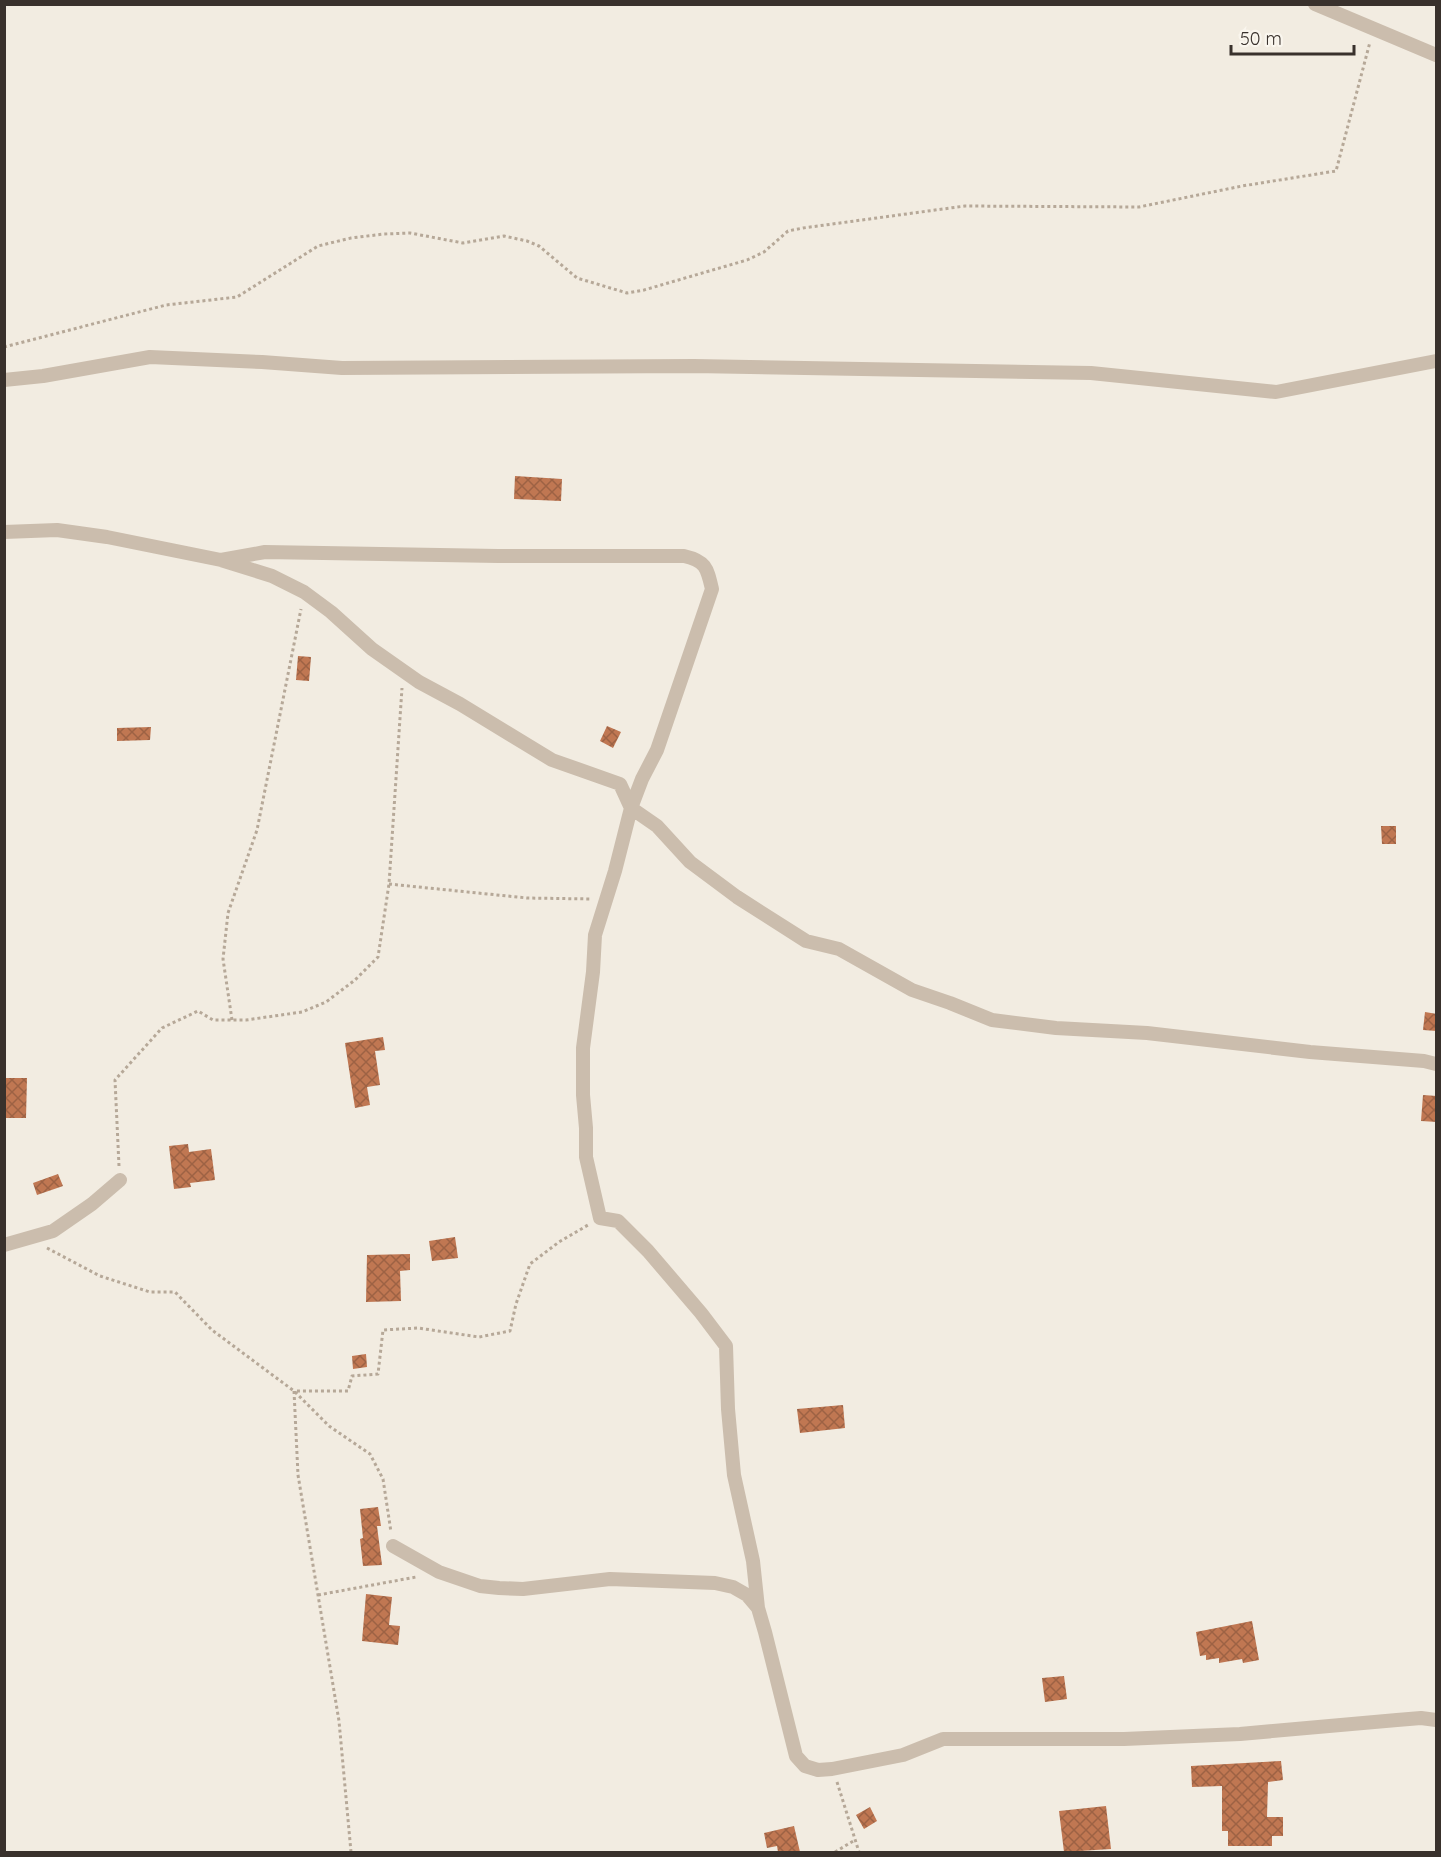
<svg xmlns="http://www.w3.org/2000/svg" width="1441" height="1857" font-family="Quicksand,sans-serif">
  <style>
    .building { fill: url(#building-cross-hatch) }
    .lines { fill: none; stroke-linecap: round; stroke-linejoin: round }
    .path { stroke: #b6a898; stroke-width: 3; stroke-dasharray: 3 3; stroke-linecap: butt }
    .street { stroke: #cbbdad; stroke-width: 14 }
  </style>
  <defs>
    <pattern id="building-cross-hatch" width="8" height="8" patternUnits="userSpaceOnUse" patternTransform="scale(1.5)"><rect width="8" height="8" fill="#c07752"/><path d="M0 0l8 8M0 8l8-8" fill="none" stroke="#9d6244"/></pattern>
  </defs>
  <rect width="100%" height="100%" fill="#f2ece1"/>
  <path class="building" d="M515,476l47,3 -1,22 -47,-2z
    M298,656l13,1 -2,24 -13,-1z
    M607,726l14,6 -8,16 -13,-7z
    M151,727l-1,13 -33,1v-13z
    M1381,826h15v18h-14z
    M1425,1012l12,2v17l-14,-1z
    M383,1037l2,13 -10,1 5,34 -13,2 3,18 -15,3 -10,-65z
    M4,1078h23l-1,40h-22z
    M1423,1095l14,1v26l-16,-1z
    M188,1144l1,8 22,-3 4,31 -25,3 1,4 -17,2 -5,-43z
    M58,1174l5,12 -26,9 -4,-12z
    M455,1237l3,21 -26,3 -3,-20z
    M410,1254v16l-10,1 1,30 -35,1 1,-47z
    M366,1354l1,13 -14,2 -1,-13z
    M843,1405l2,23 -45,5 -3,-24z
    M378,1507l3,19h-4l5,39 -19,1 -3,-27 3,-1 -3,-29z
    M366,1594l26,3 -3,28 11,1 -2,19 -36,-4z
    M1252,1621l7,39 -16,3 -1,-4 -23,4v-5l-13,2v-5l-6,1 -4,-24z
    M1064,1676l3,23 -22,3 -3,-24z
    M1281,1761l2,19 -15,2 -1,35h16v19h-11v10h-44v-15h-6v-45l-30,1 -1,-21z
    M1106,1806l5,43 -47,3 -5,-41z
    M870,1807l7,14 -13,8 -8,-14z
    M794,1826l6,26h-22l-1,-6 -10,2 -3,-15z"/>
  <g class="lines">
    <path class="path" d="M4,347l162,-42 71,-8 81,-51 33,-8 33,-4 26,-1 53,10 41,-7 23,5 12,5 38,32 50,15 17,-3 103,-30 17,-8 24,-21 15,-3 162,-22 174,1 103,-21 94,-15 34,-129
      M389,884l138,14 65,1
      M232,1020l-9,-61 5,-46 29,-83 44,-221
      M119,1166l-4,-86 47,-52 36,-17 15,9h33l56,-8 24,-10 29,-22 23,-23 11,-73 13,-196
      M47,1248l53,28 50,16h25l37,38 82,61 35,35 41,28 13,25 8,53
      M318,1595l98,-18
      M837,1782l22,70
      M351,1852l-12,-131 -41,-246 -4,-84h54l4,-15 26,-2 5,-44 35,-2 61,9 31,-6 6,-27 14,-40 29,-22 29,-17
      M835,1852l20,-12"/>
    <path class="street" d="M1315,4l121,51
      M4,380l39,-4 107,-19 112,5 80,6 352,-2 397,7 185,19 160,-31
      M4,532l53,-2 50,7 114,23 51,16 32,16 27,20 41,37 47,33 41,22 92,56 68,24 11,24 26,18 33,36 47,35 69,44 33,8 73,41 38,13 42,17 64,8 91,5 163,19 114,9 12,3
      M221,560l44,-8 233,4h186c22,5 23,12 28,33l-55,161 -15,29 -11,29 -16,63 -20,64 -2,37 -10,76v47l3,33v29l14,61 18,3 30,30 53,62 25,33 2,63 6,66 19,86 5,47
      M4,1245l49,-14 39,-27 28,-24
      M393,1546l46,26 41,14 19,2 24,1 87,-10 105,4 18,4 14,8 11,13 7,24 31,124 9,10 13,4 14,-1 71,-14 40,-16h181l116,-5 157,-14 24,-2 15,2"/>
  </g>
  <rect width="1441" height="1857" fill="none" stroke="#39312c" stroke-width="12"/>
  <path d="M1231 45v9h123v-9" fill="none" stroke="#39312c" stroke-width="3"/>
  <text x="1240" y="45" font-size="18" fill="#39312c" stroke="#faf6ee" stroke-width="4.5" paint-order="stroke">50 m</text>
</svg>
